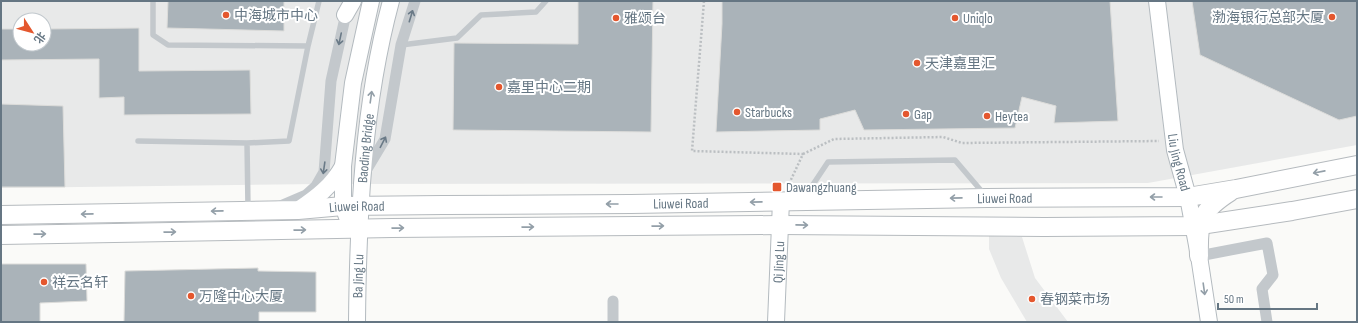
<svg xmlns="http://www.w3.org/2000/svg" width="1358" height="323" font-family="'Sofia Sans Condensed','Noto Sans SC',sans-serif">
  <style>
    .built { fill: #e8e9e9; fill-rule: evenodd }
    .building { fill: #aab3b9; stroke: #dcdcda }
    .lines { fill: none; stroke-linecap: round; stroke-linejoin: round }
    .secondary-casing { stroke: #b3babf; stroke-width: 18 }
    .primary-casing { stroke: #b5babe; stroke-width: 20 }
    .path { stroke: #bbbfc2; stroke-width: 2.5; stroke-dasharray: 2 2; stroke-linecap: butt }
    .lane { stroke: #c3c8cc; stroke-width: 5.5 }
    .street { stroke: #c3c8cc; stroke-width: 11 }
    .secondary { stroke: #fff; stroke-width: 16 }
    .primary { stroke: #fff; stroke-width: 18 }
    .oneway { stroke: #6a7a87 }
    .oneway2 { stroke: #939fa8 }
    .poi-dot { fill: #e4572e; stroke: #fff; stroke-width: 1.5 }
    .labels { text-anchor: middle; dominant-baseline: central; stroke-width: 4; stroke-linejoin: round; paint-order: stroke }
    .poi-label { font-size: 14px; fill: #657683; stroke: #fff; text-anchor: start }
    .street-label { font-size: 14px; fill: #657683; stroke: #fff }
  </style>
  <rect width="100%" height="100%" fill="#fafaf8"/>
  <path class="built" d="M1,1h1356v144l-209,38 -828,1 -319,4zM20,20h24v24h-24z
    M989,236l33,1 13,41 33,44h-41l-26,-44 -12,-29z"/>
  <path class="building" d="M168,1h116v30l-117,-3z
    M578,1h75l-2,131 -198,-2 1,-87 124,1z
    M722,1h388l8,120 -64,2 2,-17 -34,-9 -7,31 -151,2 -9,-20 -35,9v11l-104,2 6,-108z
    M1192,1h165v115l-18,4 -139,-65z
    M139,28v43l111,-1 1,44 -127,1v-18l-25,1v-39l-98,1v-31h19v15h24v-15z
    M1,104l62,2 2,81h-64z
    M1,264h85l1,37 -47,2v19h-39z
    M258,268v3l58,1v40h-57v10h-135l1,-51z"/>
  <g class="lines">
    <defs>
      <g id="secondary">
        <path id="s1" d="M1157,1l18,149 13,47 11,59 10,66"/>
        <path d="M345,15l8,-14"/>
        <path d="M298,210c18,-12 34,-24 45,-44"/>
        <path d="M359,229l-12,-12 -4,-11v-40l10,-83 18,-82"/>
        <path id="s2" d="M357,322c1,-107 6,-217 34,-321"/>
        <path id="s3" d="M776,322l5,-121"/>
      </g>
      <g id="primary">
        <path id="s4" d="M1,215l297,-5 45,-4 100,-1 188,-1 356,-6 201,-1 48,-8 121,-24"/>
        <path d="M1,235l391,-7 388,-3 264,2 150,-1 98,-15 65,-12"/>
        <path d="M1199,256c-1,-35 1,-45 31,-64"/>
      </g>
    </defs>
    <use href="#secondary" class="secondary-casing"/>
    <use href="#primary" class="primary-casing"/>
    <path class="path" d="M704,1l-12,150 111,3 -15,32
      M803,154l31,-15 109,-2 19,6 197,-2"/>
    <path class="lane" d="M153,1v34l15,10 140,1
      M401,45l56,-7 24,-23 55,-3 10,-11
      M138,141l109,2
      M804,198l24,-36 127,-2 29,34
      M248,208l-1,-65 42,-2 19,-95 11,-45"/>
    <path class="street" d="M364,174l21,-35 16,-94 14,-44
      M278,207l28,-12 10,-9 8,-14 7,-91 16,-72
      M1199,256l68,-13 6,32 -11,14 5,33
      M613,322v-21"/>
    <use href="#secondary" class="secondary"/>
    <use href="#primary" class="primary"/>
  </g>
  <defs><path id="oneway-shaft" d="M-6 0H5M1.5-3L5.5 0L1.5 3" fill="none" stroke-width="1.6" stroke-linecap="round" stroke-linejoin="round"/></defs>
  <g class="oneway">
    <use href="#oneway-shaft" transform="translate(411 16) rotate(-73)"/>
    <use href="#oneway-shaft" transform="translate(340 39) rotate(102)"/>
    <use href="#oneway-shaft" transform="translate(383 142) rotate(-63)"/>
    <use href="#oneway-shaft" transform="translate(324 168) rotate(98)"/>
  </g>
  <g class="oneway2">
    <use href="#oneway-shaft" transform="translate(371 97) rotate(-82)"/>
    <use href="#oneway-shaft" transform="translate(1319 172) rotate(169)"/>
    <use href="#oneway-shaft" transform="translate(1156 197) rotate(180)"/>
    <use href="#oneway-shaft" transform="translate(956 198) rotate(179)"/>
    <use href="#oneway-shaft" transform="translate(756 202) rotate(179)"/>
    <use href="#oneway-shaft" transform="translate(612 204) rotate(180)"/>
    <use href="#oneway-shaft" transform="translate(217 211) rotate(179)"/>
    <use href="#oneway-shaft" transform="translate(87 214) rotate(179)"/>
    <use href="#oneway-shaft" transform="translate(802 225) rotate(1)"/>
    <use href="#oneway-shaft" transform="translate(658 226) rotate(-1)"/>
    <use href="#oneway-shaft" transform="translate(528 227) rotate(-1)"/>
    <use href="#oneway-shaft" transform="translate(398 228) rotate(-1)"/>
    <use href="#oneway-shaft" transform="translate(300 230) rotate(-1)"/>
    <use href="#oneway-shaft" transform="translate(170 232) rotate(-1)"/>
    <use href="#oneway-shaft" transform="translate(40 234) rotate(-1)"/>
    <use href="#oneway-shaft" transform="translate(1204 289) rotate(82)"/>
  </g>
  <g class="poi-dot">
    <circle cx="226" cy="15" r="4"/>
    <circle cx="1332" cy="17" r="4"/>
    <circle cx="616" cy="18" r="4"/>
    <circle cx="955" cy="18" r="4"/>
    <circle cx="917" cy="63" r="4"/>
    <circle cx="499" cy="87" r="4"/>
    <circle cx="737" cy="112" r="4"/>
    <circle cx="906" cy="114" r="4"/>
    <circle cx="987" cy="116" r="4"/>
    <rect x="772" y="182" width="10" height="10" rx="2"/>
    <circle cx="44" cy="282" r="4"/>
    <circle cx="191" cy="296" r="4"/>
    <circle cx="1032" cy="299" r="4"/>
  </g>
  <g class="labels">
    <g class="poi-label">
      <text x="234" y="15">中海城市中心</text>
      <text x="1324" y="17" text-anchor="end">渤海银行总部大厦</text>
      <text x="624" y="18">雅颂台</text>
      <text x="963" y="18">Uniqlo</text>
      <text x="925" y="63">天津嘉里汇</text>
      <text x="507" y="87">嘉里中心二期</text>
      <text x="745" y="112">Starbucks</text>
      <text x="914" y="114">Gap</text>
      <text x="995" y="116">Heytea</text>
      <text x="786" y="187">Dawangzhuang</text>
      <text x="52" y="282">祥云名轩</text>
      <text x="199" y="296">万隆中心大厦</text>
      <text x="1040" y="299">春钢菜市场</text>
    </g>
    <g class="street-label">
      <text stroke="none"><textPath href="#s2" startOffset="174">Baoding Bridge</textPath></text>
      <text stroke="none"><textPath href="#s1" startOffset="163">Liu Jing Road</textPath></text>
      <text stroke="none"><textPath href="#s4" startOffset="1004">Liuwei Road</textPath></text>
      <text stroke="none"><textPath href="#s4" startOffset="680">Liuwei Road</textPath></text>
      <text stroke="none"><textPath href="#s4" startOffset="356">Liuwei Road</textPath></text>
      <text stroke="none"><textPath href="#s3" startOffset="60">Qi Jing Lu</textPath></text>
      <text stroke="none"><textPath href="#s2" startOffset="46">Ba Jing Lu</textPath></text>
    </g>
  </g>
  <rect width="1358" height="323" fill="none" stroke="#657683" stroke-width="4"/>
  <g transform="translate(32 32) rotate(126)"><circle r="19" fill="#ffffff" stroke="#c1c8cd"/>
  <path d="M0-3L7 15L0 10L-7 15Z" fill="#e4572e"/>
  <text y="-6" font-size="11" font-weight="bold" text-anchor="middle" fill="#657683">北</text>
  </g>
  <path d="M1218 303v6h99v-6" fill="none" stroke="#657683" stroke-width="2"/>
  <text x="1224" y="303" font-size="12" fill="#657683" stroke="#ffffff" stroke-width="3" paint-order="stroke">50 m</text>
</svg>
